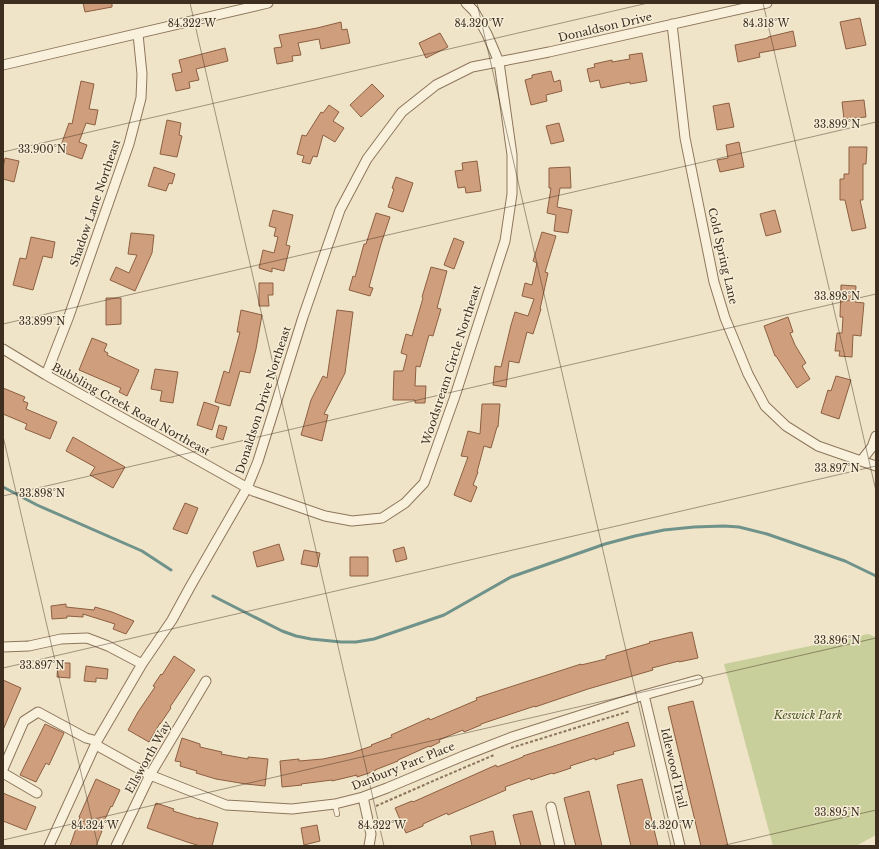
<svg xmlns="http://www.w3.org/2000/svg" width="879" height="849" font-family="'Libre Baskerville',serif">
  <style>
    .green { fill: #c9cf9b }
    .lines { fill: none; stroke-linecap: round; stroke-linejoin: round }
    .stream { stroke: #6f938a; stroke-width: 3 }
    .building { fill: #cf9f7d; stroke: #8d5f41 }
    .lane-casing { stroke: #8d765c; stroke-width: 6 }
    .street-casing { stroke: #8d765c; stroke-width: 11 }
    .path { stroke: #8d765c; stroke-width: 2; stroke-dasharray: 3 2; stroke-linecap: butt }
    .lane { stroke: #faf1dc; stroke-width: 4.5 }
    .street { stroke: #faf1dc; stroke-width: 9 }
    .ticks { fill: none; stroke: #3d2e20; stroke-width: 1; stroke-opacity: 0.45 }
    .labels { text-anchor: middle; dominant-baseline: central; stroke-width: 3; stroke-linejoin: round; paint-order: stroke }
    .street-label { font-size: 11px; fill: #3d2e20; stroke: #f7eed8 }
    .park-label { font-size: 11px; font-style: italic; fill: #4d5a26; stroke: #f7eed8 }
    .ticks-label { font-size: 10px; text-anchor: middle; fill: #3d2e20; stroke: #f7eed8; stroke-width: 3; stroke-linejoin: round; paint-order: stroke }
  </style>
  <rect width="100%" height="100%" fill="#f0e4c8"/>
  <path class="green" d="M868,634l8,3v198l-20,11h-83l-49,-182z"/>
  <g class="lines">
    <path class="stream" d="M3,487l34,18 105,46 29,19
      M213,596l69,35 14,5 15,3 30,3h15l18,-3 70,-24 67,-38 94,-33 30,-8 29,-6 30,-3 30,-1 15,1 28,7 78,27 31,15"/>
  </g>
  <path class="building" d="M83,3h29v4l-27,5z
    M860,18l6,27 -20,4 -6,-27z
    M341,22l1,8 5,-1 3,14 -29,6 -2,-10 -21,4 3,12 -9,1 1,5 -16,3 -3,-16 8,-1 -3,-12 38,-7z
    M793,31l3,15 -37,7 1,4 -22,5 -3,-17 33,-7v-1z
    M440,33l8,14 -22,11 -7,-15z
    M225,48l3,13 -32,8 3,11 -10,2 1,6 -14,3 -4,-17 10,-2 -3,-12z
    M642,53l5,28 -17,3v-2l-29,6 -2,-8 -9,2 -3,-13 8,-2 -1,-3 18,-4v2l18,-3 -1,-4z
    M551,71l3,11 6,-2 2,11 -16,4 1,6 -16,4 -6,-25 7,-2v-3z
    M81,81l13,3 -5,25 9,1 -3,15 -9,-2 -7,19 8,3 -5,14 -23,-8 10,-28 3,1z
    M372,84l12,12 -23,21 -11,-12z
    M864,100l2,17 -22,2 -2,-17z
    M729,103l5,24 -17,3 -4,-24z
    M329,105l10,7 -6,9 11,7 -9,14 -12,-7 -6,22 -4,-1 -3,8 -8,-2 2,-6 -7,-2 5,-19 4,1 15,-24 2,1z
    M167,120l14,3 -2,12 3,1 -5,21 -17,-3z
    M559,123l5,18 -13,3 -5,-18z
    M739,142l5,25 -24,5 -3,-12 11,-2 -2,-13z
    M849,147h18l-1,17h-3v36h-3l6,28 -14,3 -7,-31h-5v-21h4v-5h5z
    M5,158l14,3 -5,21 -11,-3v-11z
    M477,161l4,30 -15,2 -1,-6 -7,1 -3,-17 8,-1 -1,-7z
    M154,167l21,7 -3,10 -3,-1 -3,8 -18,-5z
    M570,167l1,21h-11l-3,19 15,3 -4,23 -14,-2 2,-16 -9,-2 4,-25h-2v-20z
    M396,177l17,6 -10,29 -15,-5 6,-18 -2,-1z
    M273,210l20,5 -7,30 4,1 -6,25 -12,-3v4l-13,-4 4,-18 11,3 4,-16 -4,-1 2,-8 -7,-2z
    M775,210l6,22 -15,4 -6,-22z
    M376,213l14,4 -9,27 -12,43 4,1 -3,8 -21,-6 4,-14 2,1 9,-33h2z
    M542,232l14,4 -11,36 3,1 -8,36h1l-8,25 -6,-2 -8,31 -10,-2 -3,26 -13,-2 2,-19 6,1 10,-42 4,-13 13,4 6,-17 -12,-3 3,-13 7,2 5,-22 -4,-2z
    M131,233l23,2 -2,18 -17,38 -25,-11 6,-13 13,6 8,-18 -9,-1z
    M31,237l24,5 -3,16 -9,-2 -10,34 -20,-5 7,-27 6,1z
    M454,238l10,4 -10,27 -10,-4z
    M431,267l16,4 -10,37 4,1 -8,27 -4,-1 -9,32 -4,-1 -1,20h11l-1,17h-10v-3h-22l1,-29h9l4,-16 -6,-2 5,-19 6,2 11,-38 -1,-1z
    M259,283h14v12h-5l1,11h-10z
    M841,285l15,1 -1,16 9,1 -3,33 -8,-1 -1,22 -13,-1 1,-5h-5l2,-18h5l1,-16h-3z
    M106,298h15v26l-15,1z
    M241,310l21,5 -6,34 -6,24 -10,-2 -10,35 -15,-4 9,-31 5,2 11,-41h-3z
    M337,310l16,2 -8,61 -21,41 4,1 -6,26 -21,-6 10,-35 12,-24 4,2z
    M788,317l5,15 -3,1 5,12 11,18 -4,3 8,13 -13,9 -21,-32h-1l-11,-30z
    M92,338l15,6 -3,7 4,2 -1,2 32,15 -12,26 -8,-4 2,-4 -42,-18z
    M155,369l23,3 -5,31 -13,-2 2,-10 -11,-2z
    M836,376l15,4 -12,39 -18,-6 7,-23 3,1z
    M3,388l22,9 -2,4 5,2 -2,6 31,13 -7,17 -25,-10 2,-5 -24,-10z
    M204,402l15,5 -7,23 -15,-5z
    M482,404h18l-2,23h-1l-6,21 -7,-2 -7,26h1l-5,13 4,2 -6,15 -17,-7 14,-38 -7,-1 7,-25 12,3z
    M219,425l8,2 -4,13 -7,-3z
    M73,437l52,30 -12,21 -23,-13 5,-8 -29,-16z
    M185,503l13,5 -11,26 -14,-5z
    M279,544l5,16 -27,7 -4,-15z
    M404,547l3,12 -11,3 -3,-12z
    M304,550l16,3 -3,14 -16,-3z
    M350,557h18v19h-18z
    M66,604v3l28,3 1,-3 17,5 22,9 -8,13 -13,-5 2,-5 -32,-10v3l-16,-1v2l-15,1 -1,-13z
    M692,632l6,26 -19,4v-1l-27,7 1,2 -65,19 -53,18v-1l-54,18v1l-17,7 -1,-2 -24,10 1,2 -10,5 -1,-1 -31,14v1l-23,9v1l-18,6v-2l-25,6v-1l-31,4 1,1 -20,2 -2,-26 19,-2v2l24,-2 28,-6 21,-7 -1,-1 21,-8 -1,-2 38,-17 1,2 47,-20 -1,-2 105,-34v1l25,-6v-3l44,-13 -1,-1z
    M174,656l21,14 -25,37 1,1 -11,16v-1l-11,19 -21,-12 10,-18 17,-25 -2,-1 8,-12 1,1z
    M58,663h12v15l-13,-1z
    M86,666l22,3 -1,10 -11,-1v4l-12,-1z
    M3,680l18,8 -18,42z
    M693,701l22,91 13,54h-27l-33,-139z
    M628,722l7,24 -22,6 1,2 -19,6v-2l-25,8 1,2 -18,6 -1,-1 -21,7 -1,-2 -25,9 1,3 -58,25 -1,-2 -24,11v2l-17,7 -11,-25 17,-7 1,1 83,-37 1,2 26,-10v-1z
    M45,724l19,9 -15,32 -3,-2 -10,19 -16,-7z
    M182,738l18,6v3l22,5 -1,2 27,5v-2l20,2 -3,27 -19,-2 -30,-5 -20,-6 1,-2 -17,-5 1,-4 -6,-1z
    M96,779l24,11 -8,17 -1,-1 -11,24 2,1 -6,15h-26l10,-29h-1z
    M642,779l16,67h-27l-14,-61z
    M589,791l13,55h-26l-2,-7 -10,-41z
    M3,793l33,14 -10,23 -23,-9z
    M156,803l18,6 -1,2 26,8v-1l19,5 -6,23h-12l-13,-4 -40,-14z
    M532,811l9,35h-20l-8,-31z
    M317,825l3,16 -16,4 -3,-17z
    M493,831l3,15h-24l-2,-10z"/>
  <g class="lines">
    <defs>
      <path id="lane" d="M335,804l2,10"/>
      <path id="street" d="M672,24l13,114 29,144 11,36 23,56 17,32 21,20 32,20 43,15 15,5
        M3,65l265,-62
        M3,349l43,26 207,116 72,25 27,5 30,-3 23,-15 19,-20 30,-84 51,-158 7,-47v-39l-13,-93 -12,-28 -13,-23 -8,-8
        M46,375l23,-59 60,-172 12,-46 1,-24 -4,-40
        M861,461l11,-14 4,-11
        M3,647l26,-1 32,-7 26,-1 21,8 34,18
        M644,695l36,151
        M96,745l54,30 76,30 66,4 43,-5 28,-7 24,-9 76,-32 49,-19 132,-42 54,-15
        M3,769l21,-48 14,-9 48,26 11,3
        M3,773l34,20
        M363,797l8,37 -2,12
        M551,807l9,39
        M49,846l48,-105 45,-77 30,-44 18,-33 57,-99 11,-27 45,-144 37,-107 27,-51 35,-47 34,-27 36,-18 77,-15 218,-49
        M116,846l34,-71 56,-94"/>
    </defs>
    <use href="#lane" class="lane-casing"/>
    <use href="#street" class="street-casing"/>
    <path class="path" d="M511,748l119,-37
      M376,806l64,-28 54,-23"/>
    <use href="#lane" class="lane"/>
    <use href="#street" class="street"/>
  </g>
  <path class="ticks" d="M190,3l194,843M477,3l194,843M763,3l113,488M3,152l645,-149M3,324l873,-202M3,436l95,410M3,496l873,-202M3,668l873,-202M3,840l873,-202M721,846l155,-36"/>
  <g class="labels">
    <g class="street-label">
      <text transform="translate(605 27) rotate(-13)">Donaldson Drive</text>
      <text transform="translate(95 203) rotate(-71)">Shadow Lane Northeast</text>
      <text transform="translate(723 256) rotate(77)">Cold Spring Lane</text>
      <text transform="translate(451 365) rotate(-72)">Woodstream Circle Northeast</text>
      <text transform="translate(263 400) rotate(-72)">Donaldson Drive Northeast</text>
      <text transform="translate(131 409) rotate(29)">Bubbling Creek Road Northeast</text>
      <text transform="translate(148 757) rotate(-61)">Ellsworth Way</text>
      <text transform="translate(403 766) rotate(-22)">Danbury Parc Place</text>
      <text transform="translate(674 768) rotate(77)">Idlewood Trail</text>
    </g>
    <g class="park-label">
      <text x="808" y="715">Keswick Park</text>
    </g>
  </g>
  <g class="ticks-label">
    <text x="192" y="27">84.322°W</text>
    <text x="479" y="27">84.320°W</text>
    <text x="766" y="27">84.318°W</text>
    <text x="837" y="128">33.899°N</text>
    <text x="42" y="153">33.900°N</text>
    <text x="837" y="300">33.898°N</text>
    <text x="42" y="325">33.899°N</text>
    <text x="837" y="472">33.897°N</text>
    <text x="42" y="497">33.898°N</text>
    <text x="837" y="644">33.896°N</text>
    <text x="42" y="669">33.897°N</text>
    <text x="837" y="816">33.895°N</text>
    <text x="95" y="829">84.324°W</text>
    <text x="382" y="829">84.322°W</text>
    <text x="669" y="829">84.320°W</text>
  </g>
  <rect width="879" height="849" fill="none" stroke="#3d2e20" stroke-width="8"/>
</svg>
